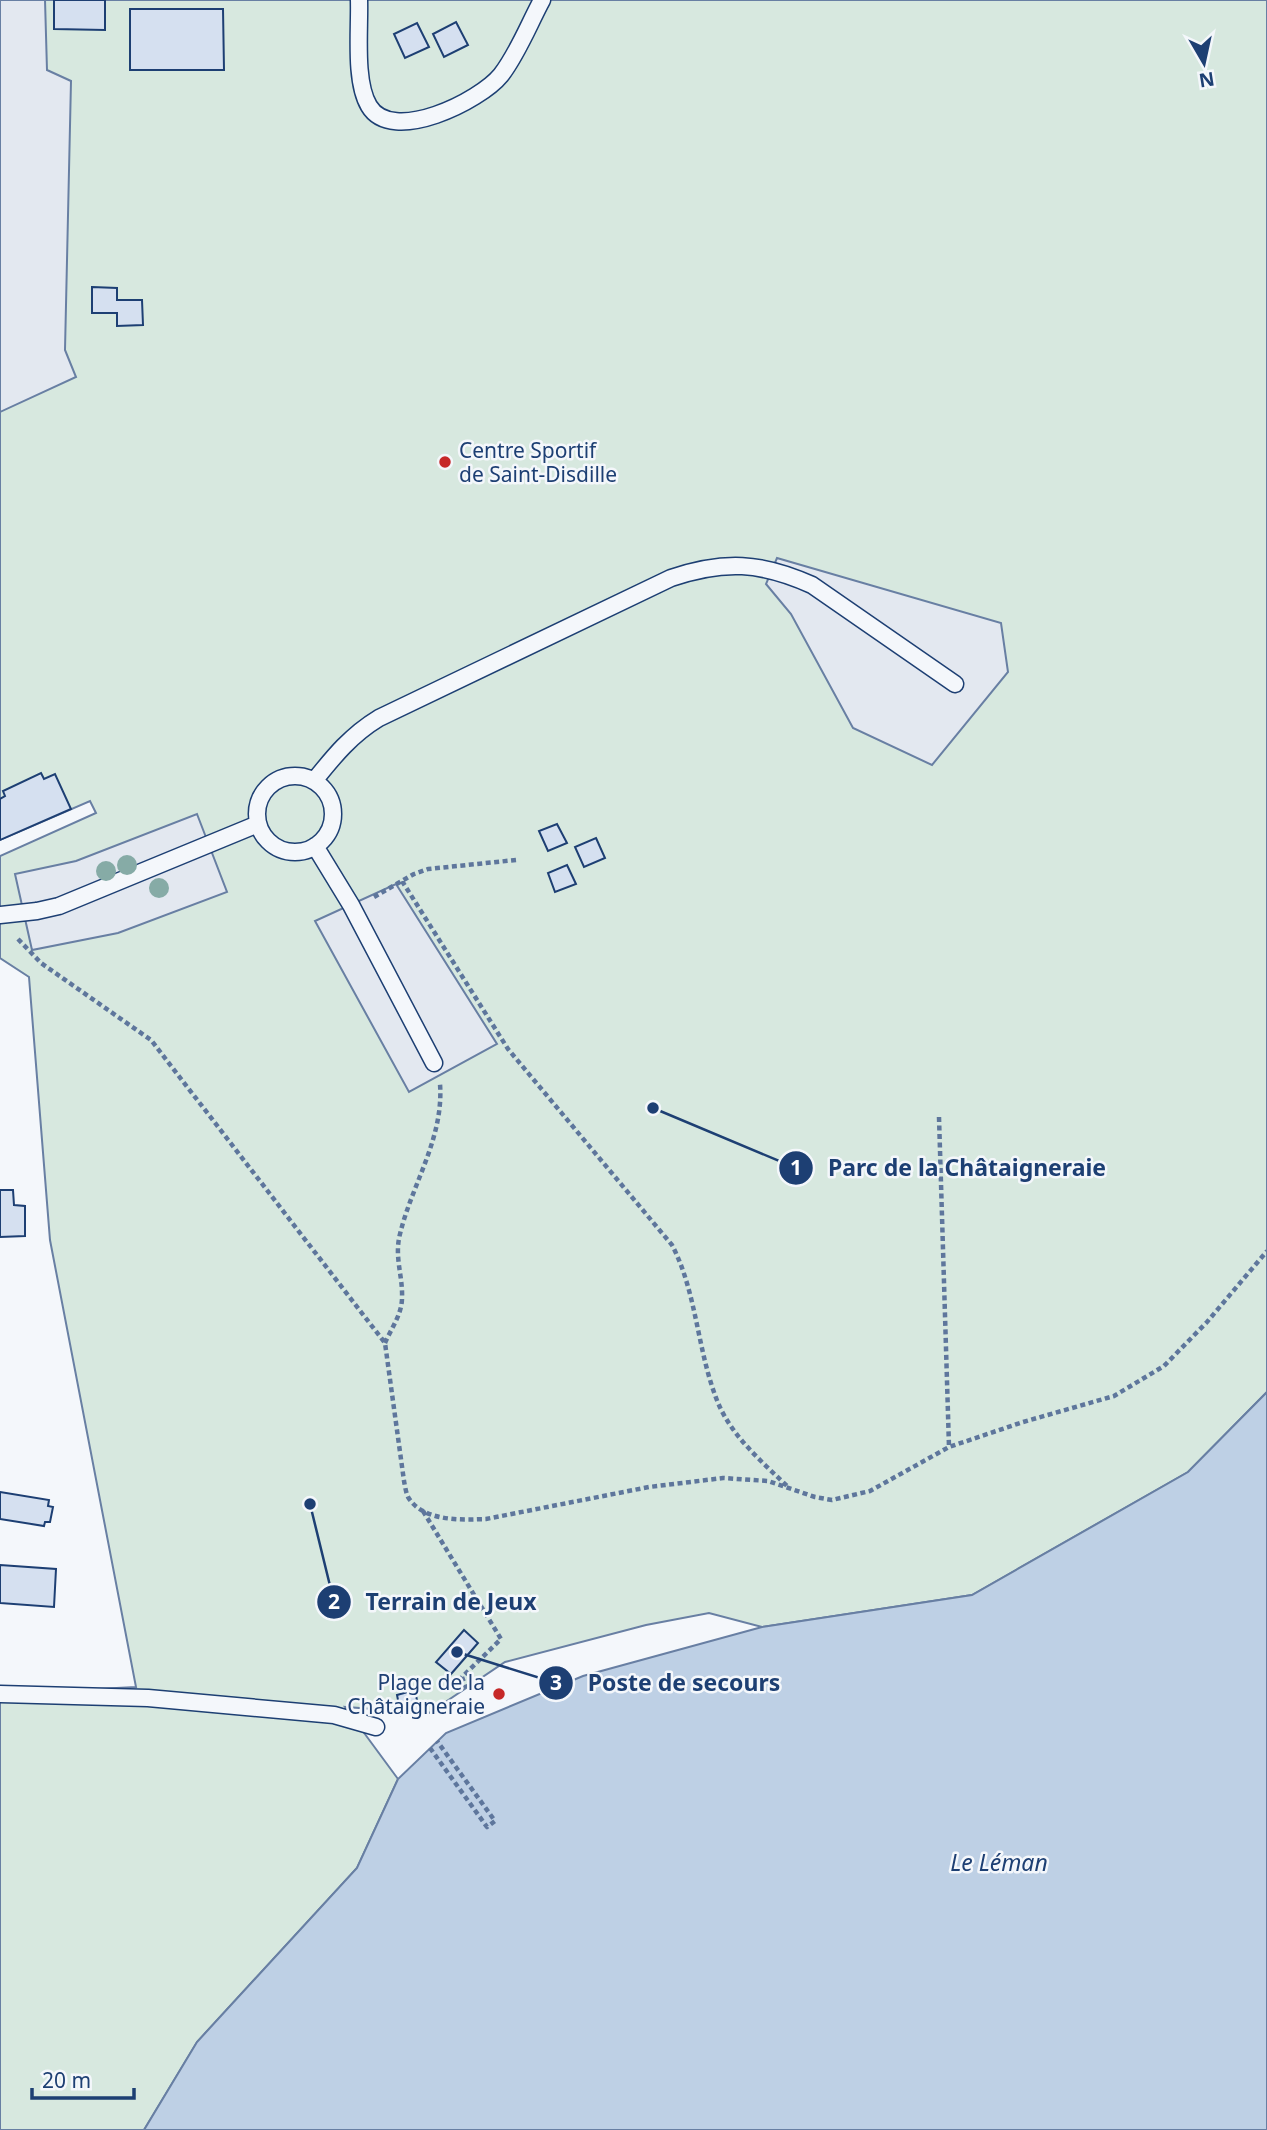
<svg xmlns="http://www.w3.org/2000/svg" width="1267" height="2130" font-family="'Noto Sans',sans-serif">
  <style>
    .green { fill: #d7e8df; stroke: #687fa3; stroke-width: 2 }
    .parking { fill: #e3e8f0; stroke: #687fa3; stroke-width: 2 }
    .water { fill: #bed0e5; stroke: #687fa3; stroke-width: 2 }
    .building { fill: #d5e0f0; stroke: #1d3f73; stroke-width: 2 }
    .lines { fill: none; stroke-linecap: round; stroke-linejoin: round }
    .lane-casing { stroke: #1d3f73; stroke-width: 19 }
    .path { stroke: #5e769c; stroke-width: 4.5; stroke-dasharray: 5 3.5; stroke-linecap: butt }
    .lane { stroke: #f4f7fb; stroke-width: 16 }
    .tree { fill: #86aba6 }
    .poi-dot { fill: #c62828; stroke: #f4f7fb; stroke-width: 2.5 }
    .labels { text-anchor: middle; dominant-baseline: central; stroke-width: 5; stroke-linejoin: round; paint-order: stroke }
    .poi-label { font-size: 21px; fill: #1d3f73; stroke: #f4f7fb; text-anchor: start }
    .water-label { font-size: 23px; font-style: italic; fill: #1d3f73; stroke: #f4f7fb }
    .leader { fill: none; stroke: #1d3f73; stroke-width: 2.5 }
    .callout-dot { fill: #1d3f73; stroke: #f4f7fb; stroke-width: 2.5 }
    .mark-label { font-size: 21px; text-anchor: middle; font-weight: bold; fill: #fff }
    .callout-label { font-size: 23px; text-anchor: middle; font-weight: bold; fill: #1d3f73; stroke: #f4f7fb; stroke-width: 5; stroke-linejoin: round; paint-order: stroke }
  </style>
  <rect width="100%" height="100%" fill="#f4f7fb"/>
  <path class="green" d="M0,0h1267v1392l-79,80 -216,123 -210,32 -53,-14 -63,12 -141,37 -76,51 -84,-6 53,72 -41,89 -160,174 -53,88h-144v-436l136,-7 -86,-447 -21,-263 -29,-19v-102l96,-43 -6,-12 -90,39z"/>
  <path class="parking" d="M0,0h45l2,70 24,11 -6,269 11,27 -76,35z
    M777,558l224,65 7,49 -76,93 -79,-37 -62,-114 -25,-30z
    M197,814l30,78 -109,41 -86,17 -17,-76 61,-13z
    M396,884l101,160 -88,48 -94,-171z"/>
  <path class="water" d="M1267,1392v738h-1123l53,-88 160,-174 41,-89 48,-46 137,-57 179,-49 210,-32 216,-123z"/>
  <path class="building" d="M54,0h51v30l-51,-1z
    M130,9h93l1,61h-94z
    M456,22l12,23 -24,12 -11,-23z
    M417,23l12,24 -24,11 -11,-24z
    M92,287l25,1v12h25l1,25 -26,1v-13h-25z
    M41,773l3,6 11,-5 16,35 -71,31v-41l5,-3 -2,-5z
    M557,824l10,19 -19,8 -9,-20z
    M596,838l9,20 -21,9 -9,-20z
    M567,865l9,19 -21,8 -7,-19z
    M0,1190h13l1,15 11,1v30l-25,1z
    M0,1492l49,8 -1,6 5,1 -3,15h-5l-1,4 -44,-7z
    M0,1565l56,4 -2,38 -54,-4z
    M464,1630l14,13 -27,31 -15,-12z
    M415,1690l4,21 -18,4 -4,-20z"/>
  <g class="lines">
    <defs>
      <path id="lane" d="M359,0c1,29 -5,81 10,106 23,39 111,-5 132,-31 17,-22 28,-51 41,-75
        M257 814a38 38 0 1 1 76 0a38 38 0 1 1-76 0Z
        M314,781c20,-25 37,-46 65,-63l292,-140c53,-18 90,-16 141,7l143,99
        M315,846l36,59 83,158
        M0,915l37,-4 22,-5 199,-82
        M0,1694l148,4 186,17 42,12"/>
    </defs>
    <use href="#lane" class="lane-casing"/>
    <path class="path" d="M402,881l106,168 164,196c24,46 25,101 43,150 13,38 44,64 72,91
      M374,897l40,-23 14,-5 88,-9
      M18,939l23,24 110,77 234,303 19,138c1,5 2,12 4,16 15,25 54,23 78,22l163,-32 74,-9 45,3 47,16 17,3 38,-9 79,-44 74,-25 91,-26 50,-30 43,-44 60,-71
      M939,1117l10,330
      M385,1343c6,-14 17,-29 17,-45 1,-22 -8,-41 -2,-64 12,-50 44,-96 40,-150
      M423,1511l78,128 -39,38 4,11
      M430,1748l57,79 8,-6 -58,-80"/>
    <use href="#lane" class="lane"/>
  </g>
  <g class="tree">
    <circle cx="127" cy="865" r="10"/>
    <circle cx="106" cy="871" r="10"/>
    <circle cx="159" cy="888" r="10"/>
  </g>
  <g class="poi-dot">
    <circle cx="445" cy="462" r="7"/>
    <circle cx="499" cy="1694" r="7"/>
  </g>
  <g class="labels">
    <g class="poi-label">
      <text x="459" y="450">Centre Sportif<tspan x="459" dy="24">de Saint-Disdille</tspan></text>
      <text x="485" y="1682" text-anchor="end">Plage de la<tspan x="485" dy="24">Châtaigneraie</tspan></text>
    </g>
    <g class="water-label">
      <text x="999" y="1862">Le Léman</text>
    </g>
  </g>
  <path class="leader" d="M653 1108L796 1168M310 1504L334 1602M457 1652L556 1683"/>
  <g class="callout-dot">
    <circle cx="653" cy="1108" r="7"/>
    <circle cx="310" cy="1504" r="7"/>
    <circle cx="457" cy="1652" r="7"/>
    <circle cx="796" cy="1168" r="18"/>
    <circle cx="334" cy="1602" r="18"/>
    <circle cx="556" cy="1683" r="18"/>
  </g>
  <g class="mark-label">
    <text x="796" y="1175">1</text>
    <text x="334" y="1609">2</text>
    <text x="556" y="1690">3</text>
  </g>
  <g class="callout-label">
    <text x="967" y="1176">Parc de la Châtaigneraie</text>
    <text x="451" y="1610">Terrain de Jeux</text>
    <text x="684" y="1691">Poste de secours</text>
  </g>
  <g transform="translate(1204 63) rotate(171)" stroke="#f4f7fb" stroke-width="5" paint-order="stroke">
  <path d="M0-5L12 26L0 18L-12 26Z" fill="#1d3f73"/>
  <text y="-10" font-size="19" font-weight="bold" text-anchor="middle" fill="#1d3f73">N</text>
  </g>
  <path d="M32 2088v10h102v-10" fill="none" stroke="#1d3f73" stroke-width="3.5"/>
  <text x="42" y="2088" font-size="21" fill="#1d3f73" stroke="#f4f7fb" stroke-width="5" paint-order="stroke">20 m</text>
</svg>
